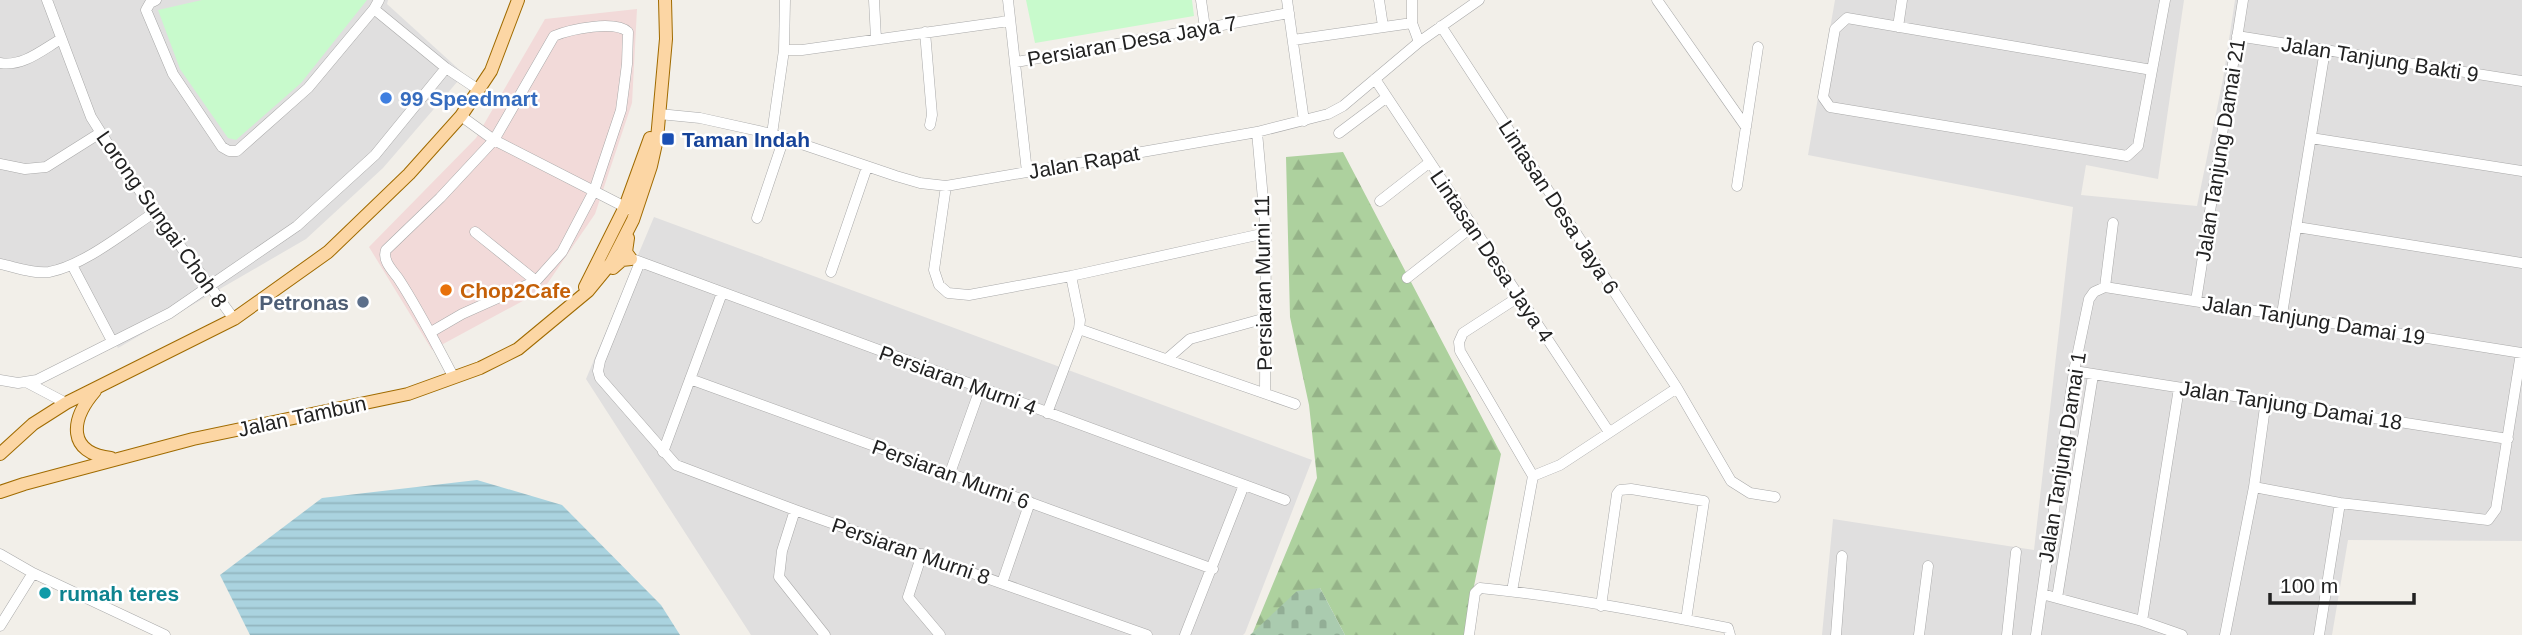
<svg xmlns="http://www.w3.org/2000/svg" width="2522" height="635" font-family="Helvetica,sans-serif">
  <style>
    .residential { fill: #e0dfdf }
    .commercial { fill: #f2dad9 }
    .forest { fill: url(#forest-firs) }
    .cemetery { fill: url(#cemetery-stones) }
    .park { fill: #c8facc }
    .water { fill: url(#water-rules) }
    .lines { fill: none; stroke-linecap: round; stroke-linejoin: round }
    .minor-casing { stroke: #a9a9a9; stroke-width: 11 }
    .major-casing { stroke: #a06b00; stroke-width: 14 }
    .minor { stroke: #fff; stroke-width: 10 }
    .major { stroke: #fcd6a4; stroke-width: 12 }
    .shop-dot { fill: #3f7fe0; stroke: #fff; stroke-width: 2.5 }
    .transit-dot { fill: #1a4fb4; stroke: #fff; stroke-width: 2.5 }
    .food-dot { fill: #e8710a; stroke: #fff; stroke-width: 2.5 }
    .service-dot { fill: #5c6f8a; stroke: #fff; stroke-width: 2.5 }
    .culture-dot { fill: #0f9aa8; stroke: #fff; stroke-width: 2.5 }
    .labels { text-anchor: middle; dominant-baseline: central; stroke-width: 5; stroke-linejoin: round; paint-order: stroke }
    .street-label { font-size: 21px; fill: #222; stroke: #fff }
    .shop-label { font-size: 21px; font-weight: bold; fill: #366cbe; stroke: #fff; text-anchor: start }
    .transit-label { font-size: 21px; font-weight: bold; fill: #164399; stroke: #fff; text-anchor: start }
    .food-label { font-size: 21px; font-weight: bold; fill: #c56008; stroke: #fff; text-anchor: start }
    .service-label { font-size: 21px; font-weight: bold; fill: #4e5e75; stroke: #fff; text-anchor: end }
    .culture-label { font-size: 21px; font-weight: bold; fill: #0d838f; stroke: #fff; text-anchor: start }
  </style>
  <defs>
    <pattern id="forest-firs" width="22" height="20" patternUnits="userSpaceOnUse" patternTransform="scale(1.75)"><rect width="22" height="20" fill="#add19e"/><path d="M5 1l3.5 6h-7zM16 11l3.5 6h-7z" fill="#95b388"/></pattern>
    <pattern id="cemetery-stones" width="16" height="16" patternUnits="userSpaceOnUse" patternTransform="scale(1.75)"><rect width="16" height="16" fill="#aacbaf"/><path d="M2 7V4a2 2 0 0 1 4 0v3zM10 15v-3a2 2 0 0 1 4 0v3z" fill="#92ae96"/></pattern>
    <pattern id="water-rules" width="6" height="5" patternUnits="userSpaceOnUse" patternTransform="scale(1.75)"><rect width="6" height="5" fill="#aad3df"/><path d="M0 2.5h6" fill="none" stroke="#92b5bf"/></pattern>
  </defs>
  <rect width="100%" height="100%" fill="#f2efe9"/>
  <path class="residential" d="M0,0h388l-1,4 77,70 -81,94 -77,71 -188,109 -46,-83 -33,8 -39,-9z
    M1835,0h349l-26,179 -72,-14 -5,30 116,11 26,-127 12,-79h287v541l-174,-1 -16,95h-510l11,-116 201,31 39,-343 -265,-52z
    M654,217l658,243 -67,173 -2,2h-492l-165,-256z"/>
  <path class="commercial" d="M637,9l-5,94 -37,111 -52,76 -111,60 -63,-103 107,-109 69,-119z"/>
  <path class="forest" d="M1343,152l158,302 -37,181h-119l-25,-47 -67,44 64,-154 -8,-73 -19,-88 -4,-160z"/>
  <path class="cemetery" d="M1320,588l25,47h-95l47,-44z"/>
  <path class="park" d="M202,0h165l-66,83 -65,57 -8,-2 -48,-69 -22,-59z
    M1026,0h166l2,16 -159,27z"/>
  <path class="water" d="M477,480l85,25 99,100 19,30h-430l-30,-60 102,-77z"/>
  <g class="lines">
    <defs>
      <path id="minor" d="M47,0l44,117 32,51 111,151
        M156,0l-6,3 -4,7 27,64 49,73 7,4h8l71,-63 66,-79 5,-9
        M874,0l2,39
        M1008,0l19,172
        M1201,0l4,28
        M1287,0l17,121
        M1379,0l4,26
        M1412,0v23l7,19
        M1657,0l89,127
        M374,9l72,59 33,22
        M1441,26l236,362 54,93 19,12 25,4
        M1898,27l4,-27
        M925,32l7,83 -2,10
        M2237,36l285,45
        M1293,40l119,-17
        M784,50h18l207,-29
        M1016,62l273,-49
        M0,63c23,4 42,-13 61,-24
        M2152,70l-305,-52 -12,11 -12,68 7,10 297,49 11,-10 27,-146
        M1375,79l234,353
        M659,114l41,4 72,16 124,42 24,7 26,3 311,-54 71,-18 15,-8 76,-64 60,-42
        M461,116l33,24 135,69
        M1257,132l9,101 -1,159
        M1339,133l48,-36
        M772,134l12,-84 1,-50
        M2311,138l211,33
        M0,164l25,5 21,-2 54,-34
        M946,186l-12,84 5,15 9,8 21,2 102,-19 195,-43
        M1737,186l21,-139
        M1380,201l50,-39
        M757,218l27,-80
        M2297,227l225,36
        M475,232l61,49
        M635,260l650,240
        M640,262l-40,99 -2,10 2,7 76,87 119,45 352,125
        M0,264c15,3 33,10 49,8 34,-6 77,-41 106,-60
        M72,265l40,76
        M831,272l36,-105
        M1407,278l66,-52
        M2105,287l417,66
        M2105,287l8,-64
        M1520,296l-57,37 -4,9 1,9 73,125
        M2196,301l47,-301
        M2282,314l43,-264
        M1079,329l216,75
        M431,332l31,-18 74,-33 26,-29 32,-61 27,-81 6,-46 1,-32c-13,-12 -57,-3 -74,4l-60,104 -54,58 -54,52c-4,10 6,20 12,28 21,32 38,66 56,100
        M1167,359l23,-20 76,-21
        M2074,371l434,68
        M690,379l523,190
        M0,380l18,3 19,-3 133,-67 127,-87 78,-71 71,-87
        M28,383l38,20
        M1047,413l32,-84 1,-9 -9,-44
        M663,452l59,-159
        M950,473l30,-84
        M1533,476l27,-11 117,-77
        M2254,487l86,16 148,17 8,-11 25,-156
        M795,510l-13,41 -3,26 46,58
        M0,554l33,19 132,62
        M922,554l-14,43 32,38
        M1002,583l28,-81
        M1512,591l21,-115
        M2042,594l100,27 40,14
        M2057,598l36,-223
        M1601,606l16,-112 3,-4 11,-1 73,12 -18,119
        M2142,621l37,-233
        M0,626l33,-53
        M1185,635l59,-150
        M1469,635l6,-42 5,-5c82,8 166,24 248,40l2,7
        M1836,635l6,-79
        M1919,635l9,-69
        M2007,635l9,-83
        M2036,635l38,-264 15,-72 5,-7 11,-5
        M2225,635l29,-148 12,-87
        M2319,635l21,-132"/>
      <path id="major" d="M613,268l9,-8 9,-1 -5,-7 2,-14
        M585,287l40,-80 25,-69
        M95,391c-25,29 -28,62 16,67
        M0,454l33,-30 33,-21 168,-84 94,-67 81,-78 52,-58 30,-45 27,-71
        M0,492l24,-8 169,-45 215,-45 72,-26 38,-19 70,-58 23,-28 22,-43 18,-54 6,-27 9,-100 -1,-39"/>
    </defs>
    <use href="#minor" class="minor-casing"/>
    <use href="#major" class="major-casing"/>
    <use href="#minor" class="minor"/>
    <use href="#major" class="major"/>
  </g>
  <circle class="shop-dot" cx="386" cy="98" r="7"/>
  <rect class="transit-dot" x="661" y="132" width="14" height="14" rx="3.5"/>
  <circle class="food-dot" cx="446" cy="290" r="7"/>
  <circle class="service-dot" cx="363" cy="302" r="7"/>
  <circle class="culture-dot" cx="45" cy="593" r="7"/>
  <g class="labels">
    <g class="street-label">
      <text transform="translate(1132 41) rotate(-10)">Persiaran Desa Jaya 7</text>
      <text transform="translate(2380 59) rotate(9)">Jalan Tanjung Bakti 9</text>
      <text transform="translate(2220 150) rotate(-81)">Jalan Tanjung Damai 21</text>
      <text transform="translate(1084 162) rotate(-10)">Jalan Rapat</text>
      <text transform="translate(1559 207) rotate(57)">Lintasan Desa Jaya 6</text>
      <text transform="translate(162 219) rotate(55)">Lorong Sungai Choh 8</text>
      <text transform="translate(1492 256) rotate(56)">Lintasan Desa Jaya 4</text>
      <text transform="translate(1263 283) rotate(-91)">Persiaran Murni 11</text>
      <text transform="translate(2314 320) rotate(9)">Jalan Tanjung Damai 19</text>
      <text transform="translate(958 380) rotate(20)">Persiaran Murni 4</text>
      <text transform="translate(2291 405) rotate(9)">Jalan Tanjung Damai 18</text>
      <text transform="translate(302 416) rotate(-12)">Jalan Tambun</text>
      <text transform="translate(2062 457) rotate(-81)">Jalan Tanjung Damai 1</text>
      <text transform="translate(951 474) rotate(20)">Persiaran Murni 6</text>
      <text transform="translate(911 551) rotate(19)">Persiaran Murni 8</text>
    </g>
    <g class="shop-label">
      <text x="400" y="98">99 Speedmart</text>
    </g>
    <g class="transit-label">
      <text x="682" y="139">Taman Indah</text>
    </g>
    <g class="food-label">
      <text x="460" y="290">Chop2Cafe</text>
    </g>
    <g class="service-label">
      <text x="349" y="302">Petronas</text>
    </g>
    <g class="culture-label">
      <text x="59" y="593">rumah teres</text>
    </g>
  </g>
  <path d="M2270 593v10h144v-10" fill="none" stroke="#222222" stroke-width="3.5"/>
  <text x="2280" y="593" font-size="21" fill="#222222" stroke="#ffffff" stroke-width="5" paint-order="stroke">100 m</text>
</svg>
